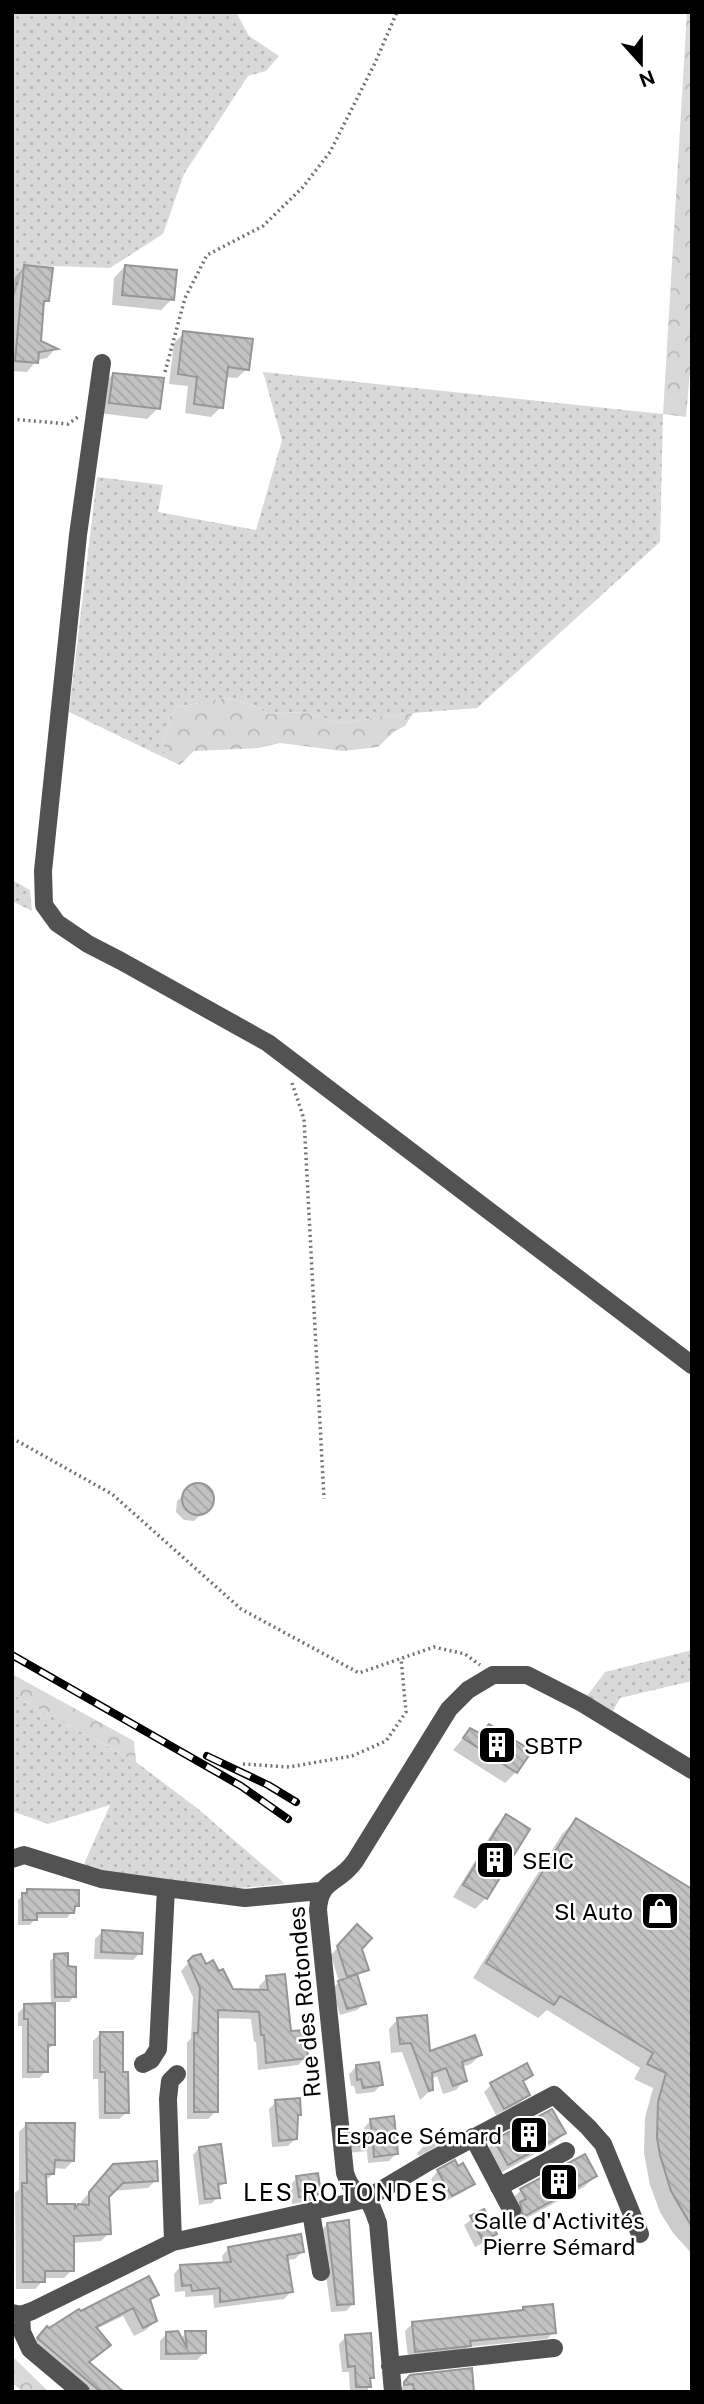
<svg xmlns="http://www.w3.org/2000/svg" width="704" height="2404" font-family="'Public Sans',sans-serif">
  <style>
    .grass { fill: url(#grass-dots) }
    .forest { fill: url(#forest-crowns) }
    .shadow { fill: #0003 }
    .building { fill: url(#building-back-hatch); stroke: #969696; stroke-width: 2 }
    .lines { fill: none; stroke-linecap: round; stroke-linejoin: round }
    .path { stroke: #747474; stroke-width: 3.5; stroke-dasharray: 2 3.5; stroke-linecap: butt }
    .minor { stroke: #525252; stroke-width: 18 }
    .rail-casing { stroke: #000; stroke-width: 8 }
    .rail { stroke: #fff; stroke-width: 5; stroke-dasharray: 16; stroke-linecap: butt }
    .labels { text-anchor: middle; dominant-baseline: central; stroke-width: 5; stroke-linejoin: round; paint-order: stroke }
    .poi-label { font-size: 23px; fill: #000; stroke: #fff; text-anchor: start }
    .street-label { font-size: 23px; fill: #000; stroke: #fff }
    .neighbourhood-label { font-size: 24px; letter-spacing: 2px; fill: #000; stroke: #fff }
  </style>
  <defs>
    <pattern id="grass-dots" width="8" height="8" patternUnits="userSpaceOnUse" patternTransform="scale(1.75)"><rect width="8" height="8" fill="#d9d9d9"/><path d="M2 2h.1M6 6h.1" fill="none" stroke="#b8b8b8" stroke-width="1.8" stroke-linecap="round"/></pattern>
    <pattern id="forest-crowns" width="20" height="18" patternUnits="userSpaceOnUse" patternTransform="scale(1.75)"><rect width="20" height="18" fill="#d9d9d9"/><path d="M2 6a3 3 0 1 1 6 0M12 15a3 3 0 1 1 6 0" fill="none" stroke="#b8b8b8"/></pattern>
    <pattern id="building-back-hatch" width="6" height="6" patternUnits="userSpaceOnUse" patternTransform="scale(1.75)"><rect width="6" height="6" fill="#c2c2c2"/><path d="M-1 5l2 2M0 0l6 6M5-1l2 2" fill="none" stroke="#a5a5a5"/></pattern>
  </defs>
  <rect width="100%" height="100%" fill="#fff"/>
  <path class="grass" d="M12,12h224l13,24 30,20 -13,15 -18,5 -64,98 -21,60 -53,34 -86,-3 -12,39z
    M263,372l400,42 -3,128 -183,166 -64,5 -72,10 -38,-11 -34,2 -19,-10 -23,-6 -51,9 -13,31 2,20 -96,-46 28,-235 66,8 -5,27 98,18 26,-90z
    M12,880l18,10 2,21 -20,-10z
    M692,1650v31l-72,17 -7,13 -26,-15 18,-24z
    M12,1694l124,68 61,46 88,76 -58,5 -88,-11 -56,-12 27,-61 -62,19 -36,-13z"/>
  <path class="forest" d="M687,12h5v336l-6,69 -23,-3z
    M227,698l23,6 19,10 34,-2 38,11 72,-10 -8,13 -10,5 -17,16 -35,4 -63,-8 -21,5 -65,3 -14,14 -15,-7 -2,-20 13,-31z
    M12,1674l122,67 2,21 -124,-68z
    M12,2356l37,36h-26l-11,-9z"/>
  <path class="shadow" d="M125,266l47,33 -11,11 -49,-5 2,-27z
    M24,267l23,34 -5,5 -3,36 16,7 -8,9 -10,2 -10,12 -15,-1v-67l3,-27z
    M184,333l63,36 -10,9 -12,-1 -4,30 -10,10 -26,-4 3,-27 -19,-2 5,-41z
    M113,374l45,34 -11,11 -48,-6 3,-28z
    M194,1486l12,2 6,9 -1,8 -17,16 -10,-1 -8,-8 1,-11z
    M489,1726l27,46 -11,11 -52,-33 17,-20 9,5z
    M506,1817l22,13 -42,68 -11,11 -22,-12 42,-69z
    M576,1820l116,72v362l-19,-21 -13,-21 -10,-27 -6,-32 1,-35 8,-30 -19,-9 6,-11 -93,-58 -9,8 -65,-40 89,-144z
    M27,1891l50,14 -10,13h-31l-6,7h-12v-25z
    M357,1927l3,22 7,20 -11,8 9,26 -8,7 -17,5 -8,-26 7,-7 -8,-27z
    M102,1932l38,21 -7,7 -39,-1 1,-20z
    M55,1956l19,40 -5,6h-15l-1,43 -7,6v20l-7,7h-17v-52h-4v-13l7,-7 26,-1 -1,-44z
    M194,1957l38,33 28,2 -1,-6 8,-8 23,55 16,24 -8,8 -40,5 -2,-28h-2l-3,-23 -35,-1v93l-8,8h-21v-76l4,-5 2,-41 -12,-26z
    M398,2019l30,34 52,2 -9,9 -9,3 3,13 -9,10 -13,4 -6,-18 -6,3v11l-11,10 -18,-48 -11,1 -2,-24z
    M100,2034l27,78 -8,7h-20l-1,-40h-5v-38z
    M526,2066l5,9 -9,8 6,11 -7,8 -25,13 -12,-23 7,-7z
    M356,2067l25,18 -7,7 -18,2 -2,-8h-3l-2,-12z
    M276,2102l23,12 -3,4v20l-8,8 -16,1 -3,-38z
    M371,2120l26,33 -8,8 -21,2 -1,-12 -20,2 -1,-8 7,-8 12,-2 -1,-7z
    M27,2124l46,37 -8,8 -12,-1v6l-8,7v25l28,6 9,-6 -1,-4 24,-27 51,5 -8,8 -35,3 -6,5 2,37 -8,8 -29,2v27l-8,8h-21v3l-8,8h-19l-1,-96 4,-4v-57z
    M564,2133l-11,11 -56,31 -13,-23 11,-11z
    M440,2138l2,2 -8,8 -15,8 -2,-3 7,-7z
    M199,2148l25,34 -7,7 1,8 -6,6 -13,2 -6,-50z
    M438,2171l35,12 -8,8 -21,11 -13,-23z
    M595,2176l-11,11 -72,39 -2,-25 11,-11z
    M297,2178l22,16 -7,7 -20,3 -2,-19z
    M483,2211l12,22 -8,8 -12,6 -11,-22z
    M328,2224l25,80 -7,7 -15,1 -11,-81z
    M229,2248l74,3 -8,8 -9,1 5,32 -7,7 -70,9 -1,-13 -28,2v-6l-10,1 -1,-18 7,-8 42,-2 -1,-8z
    M157,2295l-8,7 6,19 -9,9 -12,6 -11,-20 -27,13 -9,34 34,29h-39l-52,-44 8,-11 11,-7 31,-17z
    M523,2309l31,23 -7,7 -80,8 -5,5 -54,6 -3,-27 7,-7 108,-12z
    M167,2333l13,6 6,-6 19,19 -8,8h-37v-19z
    M346,2337l26,40 -4,4v11h-18l-1,-20h-7l-3,-28z
    M411,2377l61,15 -73,-2z"/>
  <path class="building" d="M24,265l29,3 -4,33h-5l-3,40 17,8 -19,3 -1,11 -23,-2z
    M125,265l52,5 -3,30 -52,-5z
    M183,331l70,8 -4,31 -21,-3 -5,41 -29,-4 3,-27 -19,-3z
    M113,373l51,5 -4,31 -51,-6z
    M182 1499a16 16 0 1 1 32 0a16 16 0 1 1-32 0Z
    M489,1724l43,27 -15,22 -54,-35 7,-10 11,6z
    M506,1814l24,15 -43,70 -24,-14z
    M576,1818l116,71v338l-21,-36 -11,-36 -3,-17 1,-36 8,-29 -19,-9 6,-11 -93,-57 -6,9 -68,-42z
    M27,1889l52,1v16h-4l-1,7h-37v7h-14l-1,-27h5z
    M357,1924l15,14 -10,11 7,21 -22,7 -10,-31z
    M102,1930l41,3 -1,21 -41,-2z
    M68,1953v13l8,1v30h-21l-1,-43z
    M201,1954l5,10 7,-4 6,11 4,-2 10,20 35,1 -2,-14 19,-2 6,57 14,-1 3,28 -42,5 -2,-28h-3l-2,-23 -41,-2v102h-24v-79h4l2,-45 -12,-27 5,-5z
    M357,1974l9,30 -19,5 -9,-28z
    M55,2003v42h-7v27h-20v-53h-4v-15z
    M427,2015l3,36 45,-16 7,20 -20,7 5,19 -14,5 -7,-18 -14,5 1,17 -4,1 -18,-48 -11,1 -3,-26z
    M100,2032h23v40h5l1,41h-24v-41h-5z
    M379,2062l4,23 -20,3 -2,-9 -4,1 -1,-15z
    M527,2063l6,12 -10,6 7,14 -26,14 -14,-26z
    M300,2098l1,17h-3l-1,24 -18,2 -4,-41z
    M552,2109l14,24 -58,32 -14,-25z
    M394,2116l4,38 -24,3 -1,-12 -19,1 -1,-10 19,-3 -2,-14z
    M26,2123h49l-1,38 -19,-1 -1,14h-8l1,30h28v4l3,-4 11,1v-13l24,-28 44,-3 1,20 -35,2 -14,14 2,37 -37,2v35h-29v11h-22l-1,-99h5z
    M221,2144l5,39 -8,1 2,14 -15,1 -6,-52z
    M585,2154l12,22 -74,41 -3,-15 6,-3 -6,-10z
    M455,2160l3,6 5,-3 12,21 -23,12 -15,-26z
    M318,2173l3,21 -22,3 -3,-21z
    M484,2209l13,25 -14,7 -13,-25z
    M349,2220l5,84 -17,1 -10,-82z
    M301,2234l3,18 -17,3 6,37 -73,10v-14l-28,3 -1,-6 -9,1 -2,-21 51,-3 -3,-15z
    M149,2276l10,19 -9,4 7,22 -14,7 -10,-20 -37,19 15,18 -22,17 35,30h-23l-64,-54 10,-12 2,2 30,-19 2,2z
    M553,2304l3,29 -86,8 1,5 -56,6 -3,-30 111,-12v-3z
    M178,2331l9,17 -2,-17h21v22l-40,1v-22z
    M371,2333l3,45h-4l1,9h-15l-1,-21 -7,1 -3,-32z
    M472,2368l2,24h-60l-1,-8 -9,1v-3l6,-7z"/>
  <g class="lines">
    <path class="path" d="M165,372l20,-74 22,-43 56,-29 40,-39 27,-35 45,-89 22,-51
      M12,419l56,5 10,-7
      M292,1083l12,36 20,380
      M12,1438l100,56 129,115 118,64 75,-26 31,7 15,11
      M243,1764l46,3 63,-11 34,-15 20,-29 -5,-54"/>
    <path class="minor" d="M102,363l-24,172 -35,336 1,34 13,18 31,21 33,17 147,82 424,322
      M12,1859l12,-4 77,24 65,9 79,10 75,-7
      M143,2064l8,-4 7,-11 8,-161
      M473,2137l39,74
      M499,2187l67,-36
      M311,2212l10,60
      M173,2242l-5,-143 2,-18 7,-7
      M12,2313l9,2 11,-4 141,-69 193,-43 62,-37 126,-67 34,32 15,17 37,90
      M21,2315l1,17 8,17 51,43
      M390,2366l164,-18
      M393,2392l-15,-169c-3,-7 -5,-16 -10,-22 -12,-13 -16,-8 -23,-28l-27,-263c2,-32 20,-25 37,-49l94,-152 19,-19 25,-15h34l55,28 110,67"/>
    <defs>
      <path id="rail" d="M12,1655l229,131 47,33
        M207,1756l61,29 28,17"/>
    </defs>
    <use href="#rail" class="rail-casing"/>
    <use href="#rail" class="rail"/>
  </g>
  <defs>
    <symbol id="building-square" viewBox="-11 -11 22 22"><rect x="-9" y="-9" width="18" height="18" rx="4" fill="#000" stroke="#fff"/><path d="M-4-6H4V6H1V3H-1V6H-4ZM-2.5-4.3h1.7v1.8h-1.7ZM.8-4.3h1.7v1.8H.8ZM-2.5-1h1.7V.8h-1.7ZM.8-1h1.7V.8H.8Z" fill="#fff"/></symbol>
    <symbol id="shop-square" viewBox="-11 -11 22 22"><rect x="-9" y="-9" width="18" height="18" rx="4" fill="#000" stroke="#fff"/><path d="M-5-2.5h2.3a2.7 3.5 0 0 1 5.4 0H5L5.5 6h-11ZM-1.5-2.5h3a1.5 2.3 0 0 0-3 0Z" fill="#fff"/></symbol>
  </defs>
  <g fill-rule="evenodd">
    <use href="#building-square" x="475" y="1723" width="44" height="44"/>
    <use href="#building-square" x="473" y="1838" width="44" height="44"/>
    <use href="#shop-square" x="638" y="1889" width="44" height="44"/>
    <use href="#building-square" x="507" y="2113" width="44" height="44"/>
    <use href="#building-square" x="537" y="2160" width="44" height="44"/>
  </g>
  <g class="labels">
    <g class="poi-label">
      <text x="524" y="1745">SBTP</text>
      <text x="522" y="1860">SEIC</text>
      <text x="633" y="1911" text-anchor="end">Sl Auto</text>
      <text x="502" y="2135" text-anchor="end">Espace Sémard</text>
      <text x="559" y="2220" text-anchor="middle">Salle d'Activités<tspan x="559" dy="26">Pierre Sémard</tspan></text>
    </g>
    <g class="street-label">
      <text transform="translate(304 2002) rotate(-95)">Rue des Rotondes</text>
    </g>
    <g class="neighbourhood-label">
      <text x="346" y="2192">LES ROTONDES</text>
    </g>
  </g>
  <rect width="704" height="2404" fill="none" stroke="#000000" stroke-width="28"/>
  <g transform="translate(641 63) rotate(159)" stroke="#ffffff" stroke-width="5" paint-order="stroke">
  <path d="M0-5L12 26L0 18L-12 26Z" fill="#000000"/>
  <text y="-10" font-size="19" font-weight="bold" text-anchor="middle" fill="#000000">N</text>
  </g>
</svg>
